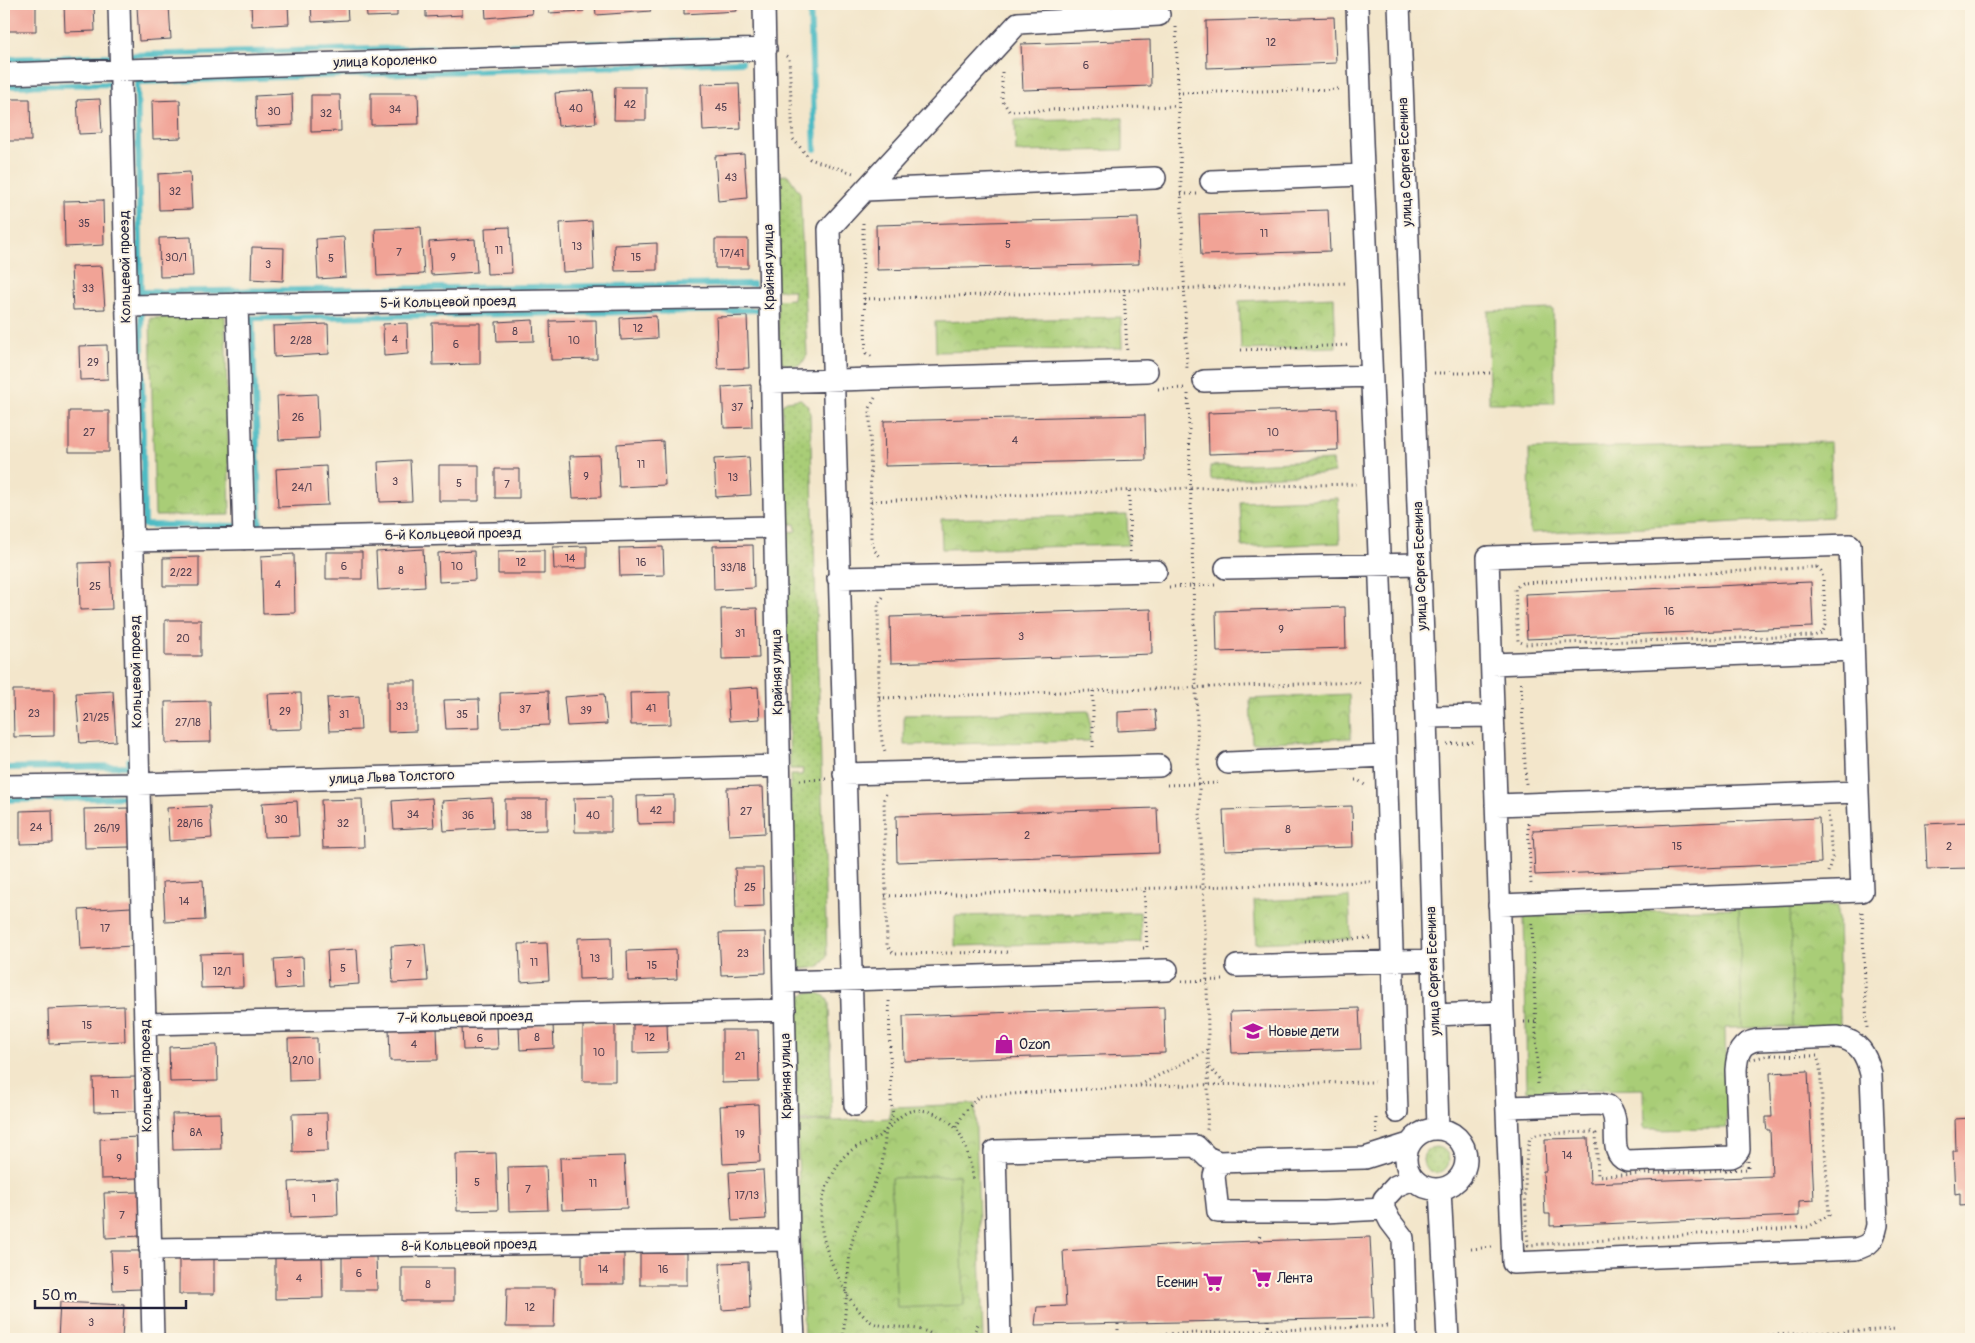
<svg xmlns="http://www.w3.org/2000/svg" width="1975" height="1343" font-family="Pangolin,sans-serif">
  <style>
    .grass { fill: url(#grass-dots); stroke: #667859 }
    .park { fill: url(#park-crowns); stroke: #667859 }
    .pitch { fill: #a9cd77; stroke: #667859 }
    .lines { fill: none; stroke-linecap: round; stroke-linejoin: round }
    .stream { stroke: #4dbbc4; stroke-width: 6 }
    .building { fill: #f1a396 }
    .minor-casing { stroke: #413f51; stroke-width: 24 }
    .path { stroke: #413f51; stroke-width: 3; stroke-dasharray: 1 4; stroke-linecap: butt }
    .minor { stroke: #fff; stroke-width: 21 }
    .labels { text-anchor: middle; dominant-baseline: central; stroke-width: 4; stroke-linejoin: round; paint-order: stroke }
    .number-label { font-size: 11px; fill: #564252 }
    .street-label { font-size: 14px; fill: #22223b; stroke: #fcf5e5 }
    .poi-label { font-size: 14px; fill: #22223b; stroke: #fcf5e5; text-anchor: start }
  </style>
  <defs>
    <pattern id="grass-dots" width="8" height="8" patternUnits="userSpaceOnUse" patternTransform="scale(1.25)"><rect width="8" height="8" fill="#a9cd77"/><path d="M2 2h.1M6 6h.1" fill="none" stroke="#91b068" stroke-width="1.8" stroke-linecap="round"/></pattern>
    <pattern id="park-crowns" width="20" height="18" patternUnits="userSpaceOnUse" patternTransform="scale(1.25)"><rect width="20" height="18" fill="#a9cd77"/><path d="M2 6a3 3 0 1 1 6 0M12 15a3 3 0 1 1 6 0" fill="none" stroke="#91b068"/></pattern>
  </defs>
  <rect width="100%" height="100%" fill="#fcf5e5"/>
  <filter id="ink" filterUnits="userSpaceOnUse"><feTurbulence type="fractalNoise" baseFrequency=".02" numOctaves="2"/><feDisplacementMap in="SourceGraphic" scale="10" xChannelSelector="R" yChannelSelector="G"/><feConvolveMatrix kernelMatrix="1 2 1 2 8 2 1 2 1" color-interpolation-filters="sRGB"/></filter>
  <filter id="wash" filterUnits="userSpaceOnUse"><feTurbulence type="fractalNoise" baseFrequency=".0096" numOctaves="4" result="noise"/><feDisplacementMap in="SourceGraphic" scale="20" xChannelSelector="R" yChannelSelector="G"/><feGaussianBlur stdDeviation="1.12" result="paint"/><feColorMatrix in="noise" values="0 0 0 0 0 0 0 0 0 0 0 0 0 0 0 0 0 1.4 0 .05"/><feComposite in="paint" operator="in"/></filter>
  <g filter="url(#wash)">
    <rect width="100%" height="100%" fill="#f3e6cb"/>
    <path class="grass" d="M788,175l12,18 7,162 -5,9 -12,3 -10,-6 -3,-61 16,-1 1,-9h-18l-2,-114z
      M801,399l7,7 2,7 17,543 -8,11 -15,2 -8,-3 -2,-4 -4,-187h12l1,-6h-13l-7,-237 13,-1 -1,-7h-12l-1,-120 5,-3z
      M1333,460l1,13 -123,7 -1,-14z
      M810,992c9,1 16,2 19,11l3,117 -35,1 -2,-119 2,-5z
      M1423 1160a13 13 0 1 1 26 0a13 13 0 1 1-26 0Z"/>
    <path class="park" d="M1123,118v32l-107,2 -1,-32z
      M1334,297l2,50 -95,3 -2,-49z
      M1553,309l2,94h-66l-1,-92z
      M225,316l5,199 -75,1 -5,-198z
      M1121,317l1,31 -186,4 -1,-30z
      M1830,442l2,75 -302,16 -1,-84z
      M1338,498l2,45 -98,4 -2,-45z
      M1127,515l1,30 -186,4 -1,-30z
      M1349,694l2,44 -99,5 -2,-44z
      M1089,711l1,30 -186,4v-30z
      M1349,897l2,42 -95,4 -2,-42z
      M1838,905l2,121 -115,2 2,100 -83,1 -1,-40 -116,2 -3,-178 116,-2z
      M1140,912l1,30 -186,4v-30z
      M975,1104l8,235h-179l-7,-216 93,-5v-11z"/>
    <path class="pitch" d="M1790,906l3,121 -51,1 -3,-121z
      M959,1175l5,130 -67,3 -6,-130z"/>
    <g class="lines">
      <path class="stream" d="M810,4l5,145
        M131,55l597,-15
        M4,59l107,-3
        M4,86l107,-2 1,6
        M141,292l612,-8
        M141,304l-4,-222 605,-20
        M141,309l3,216 97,1
        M246,526h14l-8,-208 504,-8
        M4,768l125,-2v-6
        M4,800l122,-3"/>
    </g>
    <g id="blocks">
      <path class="building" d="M4,4h32v27h-32z
        M64,4h30l1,27 -30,1z
        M251,4h37l1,20 -37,2z
        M311,4h36l1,16 -36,2z
        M366,4h31v12l-30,1z
        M426,4h36v11l-36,2z
        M485,4h46l1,10 -46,4z
        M549,4h35v7l-35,2z
        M595,4h55l1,7 -55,4z
        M684,4h52l1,7 -53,3z
        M169,5l2,34 -32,2 -2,-35z
        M1334,17l2,46 -129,5 -1,-47z
        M1150,40l1,46 -128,4 -2,-46z
        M739,83l2,46 -38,2 -2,-47z
        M615,87h31v33h-32z
        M593,90l3,33 -38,3 -3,-33z
        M371,93h47l1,31 -48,1z
        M292,94l1,31 -37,2 -1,-31z
        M311,95h29l1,36 -30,1z
        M4,99h26l1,42h-27z
        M100,99l2,34 -23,1 -2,-34z
        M180,100l1,38 -28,1 -1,-38z
        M744,154l3,44 -29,3 -3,-45z
        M190,172l2,37 -33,1 -1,-36z
        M103,200l1,45 -39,2 -1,-46z
        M1328,210l2,41 -129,4 -2,-41z
        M1138,218l1,46 -262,6 -1,-45z
        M592,221l2,49 -31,2 -3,-49z
        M421,227l3,47 -47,2 -2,-47z
        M510,227l2,46 -25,1 -2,-46z
        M191,237l2,39 -33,1 -1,-39z
        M344,237l2,40 -28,2 -2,-40z
        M475,239l2,33 -46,3 -2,-33z
        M715,239h33v29h-33z
        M657,243v27l-42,1 -1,-26z
        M252,247l32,1 -1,33 -32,-2z
        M102,266l3,43 -32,1 -2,-43z
        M656,316l1,22 -36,2 -1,-22z
        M747,316l2,52 -31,1 -2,-52z
        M533,320l1,21 -37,1 -1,-20z
        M596,320l1,39 -46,1 -1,-39z
        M407,323l1,31 -24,2 -1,-32z
        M432,323h48v41l-47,1z
        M328,324l1,30 -55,3 -1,-31z
        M107,345l1,34 -28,1 -1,-34z
        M751,385l1,42 -28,1 -2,-41z
        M317,394l2,44 -40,2 -2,-44z
        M1337,409l1,41 -129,4 -1,-41z
        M69,411h40v41h-40z
        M1145,415l1,45 -261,6 -1,-45z
        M663,441l2,44 -46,2 -2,-43z
        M599,455l2,42 -28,1 -3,-42z
        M749,457l2,38 -35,2 -2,-38z
        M410,460l2,41 -32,1 -2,-40z
        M439,465h40v36h-40z
        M326,466l2,39 -50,2 -2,-38z
        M495,469h24v29h-24z
        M753,545l1,43 -40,2 -1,-44z
        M587,546v22l-33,1 -1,-22z
        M663,547l1,28 -44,1 -1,-28z
        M423,549l2,38 -47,3 -2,-38z
        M544,550v24h-46v-23z
        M474,551l1,29 -36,2 -1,-29z
        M326,552h36v27h-36z
        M294,554l1,59 -32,1 -2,-58z
        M199,557v29h-36v-28z
        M110,562l2,47 -32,1 -1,-47z
        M1811,582l2,45 -286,12 -2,-45z
        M1345,607l1,41 -129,4 -1,-41z
        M757,608l2,50 -37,1 -1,-50z
        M1151,609l1,45 -261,9 -1,-46z
        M165,620h36v36h-36z
        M388,681h28v50l-28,1z
        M758,687l2,32 -31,2 -2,-32z
        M13,690h41v46l-40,1z
        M113,691l3,50 -36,2 -4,-50z
        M548,691l1,34 -48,2 -1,-34z
        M670,692l1,32 -40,1 -1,-32z
        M301,693l1,36 -32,1 -2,-36z
        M604,694l3,30 -40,2 -3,-29z
        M359,696l2,34 -32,1 -2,-33z
        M479,699l1,29 -34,1 -2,-29z
        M210,701l1,41 -45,1 -1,-41z
        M1155,710l2,19 -39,2v-19z
        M763,787l2,46 -36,2 -2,-47z
        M674,795v28l-36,1 -1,-28z
        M611,797v35h-36l-1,-34z
        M432,798l2,29 -40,2 -2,-28z
        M492,798l1,30 -49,3 -2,-30z
        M362,799l2,48 -41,1 -2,-48z
        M505,799h42v31l-42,1z
        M297,801l2,35 -35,1 -2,-34z
        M210,806l2,32 -43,3 -2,-33z
        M1352,806l1,41 -128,4 -2,-41z
        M128,808l2,39 -45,1 -1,-39z
        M1157,808l2,45 -262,9 -1,-46z
        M52,810l1,33 -33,1v-33z
        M1819,818l2,45 -286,12 -2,-45z
        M1971,822v46l-44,1 -2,-45z
        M735,868h28l1,38 -28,1z
        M203,880l2,40 -40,2 -2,-40z
        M131,907l1,39 -51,3 -2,-39z
        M765,932l1,41 -45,2 -2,-42z
        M611,937l1,41 -33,1 -1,-41z
        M547,943l2,37 -28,2 -2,-38z
        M425,944l3,37 -35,2 -2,-37z
        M357,949l2,35 -30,2 -2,-35z
        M676,949l1,30 -49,2 -1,-30z
        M242,953l1,34 -42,1 -1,-34z
        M303,957l1,30 -28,2 -2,-30z
        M124,1006l1,35 -76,3 -1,-35z
        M1164,1007l1,46 -261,8 -1,-45z
        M1359,1008l2,41 -129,4 -2,-41z
        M633,1022h34l1,30 -35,1z
        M553,1024l1,24 -34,2 -1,-24z
        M583,1024h32v57h-32z
        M497,1026l1,23 -35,1 -1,-23z
        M437,1027l1,33 -48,1 -1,-33z
        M722,1030h36l1,52 -37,1z
        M317,1038l1,42 -29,1 -1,-42z
        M217,1045l1,36 -48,1 -1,-35z
        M1808,1071l6,129 -15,1v15l-249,10v-12h-5l-2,-43h3l-1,-32 43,-1 2,45 182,-7 -2,-46h-3l-1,-6v-7h6l-2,-44z
        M136,1077v34l-42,1 -1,-34z
        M758,1104l2,58 -37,2 -3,-58z
        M220,1113l1,36 -48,1 -1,-36z
        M327,1113l1,38 -35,1 -1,-38z
        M1971,1118v87l-11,1v-13l-5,1 -2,-43h3l-1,-32z
        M137,1137l1,41 -37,1 -1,-40z
        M496,1153l2,57 -41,1 -1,-57z
        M624,1156l3,52 -65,2 -2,-52z
        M546,1166l2,44 -39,1 -1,-44z
        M763,1170l3,49 -34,2 -3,-49z
        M337,1179l1,36 -47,2 -2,-35z
        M139,1192l1,44 -34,2 -2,-45z
        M1370,1237l4,81 -339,7 2,-18 29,-1 -3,-55 137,-8z
        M111,1251h29l1,38 -28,1z
        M640,1253h47v32h-47z
        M582,1254h42v30h-42z
        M322,1256l1,42 -48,1v-42z
        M342,1256h34l1,34h-35z
        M179,1257h35v37h-35z
        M748,1262l2,46 -28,2 -2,-47z
        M402,1268h52v33h-52z
        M507,1288h48l-1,39h-48z
        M60,1302l64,3 -2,34h-64z"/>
    </g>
  </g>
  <g filter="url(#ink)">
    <use href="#blocks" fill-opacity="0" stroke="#413f51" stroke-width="1"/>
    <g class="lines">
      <defs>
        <path id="minor" d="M119,4l34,1335
          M764,4l25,1236 5,99
          M1357,4c8,251 22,501 29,752
          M1399,4l27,713 12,412
          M4,74l762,-25
          M1211,181l151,-6
          M865,190l290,-12
          M237,304l7,235
          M126,306l644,-9
          M1204,381l167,-5
          M771,382l376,-11
          M132,541l642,-14
          M1226,568l193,-4
          M838,578l318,-7
          M1492,664l361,-14
          M1426,717l67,-1
          M1228,763l158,-7 11,356
          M844,774l315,-8
          M4,786l134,-2 641,-18
          M1496,805l362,-13 4,99 -363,14
          M1237,966l196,-6
          M784,982l383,-12
          M1503,1012l-15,-455 362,-12 8,247
          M1435,1015l68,-3 10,251 342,-14c15,-3 19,-9 22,-24l-6,-151c-5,-20 -12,-33 -33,-37l-81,3c-17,3 -20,14 -21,30l3,80 -4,5 -4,2 -104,4c-22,-8 -3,-42 -19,-55l-9,-2 -92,3
          M145,1024l640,-14
          M855,1105l-26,-876 189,-206 141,-8
          M1406 1159a30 30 0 1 1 60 0a30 30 0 1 1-60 0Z
          M1218,1162l-4,14 4,36h106l60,-3
          M1440,1190l8,149
          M150,1249l639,-9
          M1000,1339l-5,-188 201,-5 11,11 11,5 147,-4 44,-14
          M1406,1339l-3,-101 -13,-17 -6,-12v-10l12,-13 17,-7"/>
      </defs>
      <use href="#minor" class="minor-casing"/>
      <path class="path" d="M1176,27l11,343
        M786,56l3,2 4,81 17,20 43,14
        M1002,72v28l7,11 169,-5
        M1177,93l162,-4
        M1181,194h16
        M863,223v48l3,82 8,5
        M1124,289l3,63
        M864,299l484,-16
        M1241,350l109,-5
        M1434,373h58
        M1158,389l29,-1
        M1188,394c4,140 7,279 12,419 4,105 11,212 7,317
        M875,398l-5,10 1,131 4,12 5,5
        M1129,491l1,61
        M871,501l320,-13 165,-4
        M1817,567l4,4 2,6 3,48 -4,8 -8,3 -289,8 -7,-3 -3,-53 7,-5z
        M1169,587l46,-2
        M883,597l-5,7 1,94 3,44 3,9h2
        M1521,683l5,101
        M1093,691v56
        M879,698l483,-16
        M1447,744l26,-2
        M800,780l26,-1
        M1355,780h3l8,6
        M1167,785l54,-2
        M886,794l-2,5 3,147 7,8 117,-2
        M1528,823l3,61
        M1828,872l4,-15 -4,-45
        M885,896l486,-14
        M1862,912l5,116
        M1532,923l6,163
        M1304,941l67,-3
        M1143,948h4l-3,-60
        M1182,981l42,-1
        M1524,1022h12
        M1771,1055l46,1 3,10 9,149 -21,12 -280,18c-2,-35 -6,-73 2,-108l10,-3 51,-2 5,2 2,42 150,-7 -1,-109z
        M1209,1068l18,16
        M1140,1085l68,-35
        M1376,1118l1,16
        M956,1127l8,-14 15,-17 159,-10 237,-4
        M1259,1242l1,-9
        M1471,1249l21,-2
        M1268,1320l1,19
        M1118,1324v12l269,-10
        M843,1339l7,-89 5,-19 27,-66 4,-35 7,-16 -2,-13 -2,-103
        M938,1339c-17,-16 -41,-9 -62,-15 -8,-2 -15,-11 -20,-17 -7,-8 -12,-19 -17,-29 -18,-36 -27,-67 -6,-104 4,-8 9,-17 16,-22 8,-7 21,-9 30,-16 11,-7 17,-19 29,-24 7,-3 15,-2 22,0 34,9 37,39 44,69
        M971,1339l7,-15
        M1693,1339l204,-10"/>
      <use href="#minor" class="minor"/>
    </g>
  </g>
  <defs>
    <symbol id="school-bare" viewBox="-9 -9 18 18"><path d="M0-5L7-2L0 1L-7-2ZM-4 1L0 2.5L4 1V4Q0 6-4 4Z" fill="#b5179e" stroke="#fcf5e5" stroke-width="2.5" paint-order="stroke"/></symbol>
    <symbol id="shop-bare" viewBox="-9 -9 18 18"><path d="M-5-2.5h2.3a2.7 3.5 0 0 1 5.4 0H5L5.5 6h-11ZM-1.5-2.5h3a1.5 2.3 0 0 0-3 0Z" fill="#b5179e" stroke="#fcf5e5" stroke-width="2.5" paint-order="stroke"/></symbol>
    <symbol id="supermarket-bare" viewBox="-9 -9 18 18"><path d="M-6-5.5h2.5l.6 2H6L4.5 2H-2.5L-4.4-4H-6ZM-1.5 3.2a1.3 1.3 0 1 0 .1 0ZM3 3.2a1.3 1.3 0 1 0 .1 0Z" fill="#b5179e" stroke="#fcf5e5" stroke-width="2.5" paint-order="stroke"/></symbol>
  </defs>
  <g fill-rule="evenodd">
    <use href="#school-bare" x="1239" y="1017" width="28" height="28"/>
    <use href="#shop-bare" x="990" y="1030" width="28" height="28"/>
    <use href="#supermarket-bare" x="1248" y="1264" width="28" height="28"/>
    <use href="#supermarket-bare" x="1199" y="1268" width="28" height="28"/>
  </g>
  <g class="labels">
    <g class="number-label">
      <text x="1271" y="42">12</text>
      <text x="1086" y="65">6</text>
      <text x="630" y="104">42</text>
      <text x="721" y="107">45</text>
      <text x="576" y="108">40</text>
      <text x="395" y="109">34</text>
      <text x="274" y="111">30</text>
      <text x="326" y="113">32</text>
      <text x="731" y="177">43</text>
      <text x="175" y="191">32</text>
      <text x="84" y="223">35</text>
      <text x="1264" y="233">11</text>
      <text x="1008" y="244">5</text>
      <text x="577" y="246">13</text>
      <text x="499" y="250">11</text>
      <text x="399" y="252">7</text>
      <text x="732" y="253">17/41</text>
      <text x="176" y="257">30/1</text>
      <text x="453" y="257">9</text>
      <text x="636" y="257">15</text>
      <text x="331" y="258">5</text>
      <text x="268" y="264">3</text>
      <text x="88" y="288">33</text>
      <text x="638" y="328">12</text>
      <text x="515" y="331">8</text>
      <text x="395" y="339">4</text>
      <text x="301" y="340">2/28</text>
      <text x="574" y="340">10</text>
      <text x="456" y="344">6</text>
      <text x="93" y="362">29</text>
      <text x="737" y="407">37</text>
      <text x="298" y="417">26</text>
      <text x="89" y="432">27</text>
      <text x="1273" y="432">10</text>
      <text x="1015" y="440">4</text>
      <text x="641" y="464">11</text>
      <text x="586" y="476">9</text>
      <text x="733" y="477">13</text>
      <text x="395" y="481">3</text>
      <text x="459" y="483">5</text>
      <text x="507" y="484">7</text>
      <text x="302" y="487">24/1</text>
      <text x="570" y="558">14</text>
      <text x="521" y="562">12</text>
      <text x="641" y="562">16</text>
      <text x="344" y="566">6</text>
      <text x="457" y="566">10</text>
      <text x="733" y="567">33/18</text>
      <text x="401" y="570">8</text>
      <text x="181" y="572">2/22</text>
      <text x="278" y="584">4</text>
      <text x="95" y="586">25</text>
      <text x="1669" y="611">16</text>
      <text x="1281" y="629">9</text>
      <text x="740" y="633">31</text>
      <text x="1021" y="636">3</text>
      <text x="183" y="638">20</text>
      <text x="402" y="706">33</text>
      <text x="651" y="708">41</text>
      <text x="525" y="709">37</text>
      <text x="586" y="710">39</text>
      <text x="285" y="711">29</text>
      <text x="34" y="713">23</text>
      <text x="344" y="714">31</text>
      <text x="462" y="714">35</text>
      <text x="96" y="717">21/25</text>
      <text x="188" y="722">27/18</text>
      <text x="656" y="810">42</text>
      <text x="746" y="811">27</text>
      <text x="413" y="814">34</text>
      <text x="468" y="815">36</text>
      <text x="526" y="815">38</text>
      <text x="593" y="815">40</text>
      <text x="281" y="819">30</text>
      <text x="190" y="823">28/16</text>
      <text x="343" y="823">32</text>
      <text x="36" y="827">24</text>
      <text x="107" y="828">26/19</text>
      <text x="1288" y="829">8</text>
      <text x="1027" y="835">2</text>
      <text x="1677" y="846">15</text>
      <text x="1949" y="846">2</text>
      <text x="750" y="887">25</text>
      <text x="184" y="901">14</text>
      <text x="105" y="928">17</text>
      <text x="743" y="953">23</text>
      <text x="595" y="958">13</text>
      <text x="534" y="962">11</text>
      <text x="409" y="964">7</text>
      <text x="652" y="965">15</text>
      <text x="343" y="968">5</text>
      <text x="222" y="971">12/1</text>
      <text x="289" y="973">3</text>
      <text x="87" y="1025">15</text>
      <text x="537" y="1037">8</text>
      <text x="650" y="1037">12</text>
      <text x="480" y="1038">6</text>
      <text x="414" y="1044">4</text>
      <text x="599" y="1052">10</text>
      <text x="740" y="1056">21</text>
      <text x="303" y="1060">2/10</text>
      <text x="115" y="1094">11</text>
      <text x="196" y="1132">8А</text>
      <text x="310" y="1132">8</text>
      <text x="740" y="1134">19</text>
      <text x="1567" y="1155">14</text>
      <text x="119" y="1158">9</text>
      <text x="477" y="1182">5</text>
      <text x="593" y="1183">11</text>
      <text x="528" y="1189">7</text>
      <text x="747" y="1195">17/13</text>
      <text x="314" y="1198">1</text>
      <text x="122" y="1215">7</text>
      <text x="603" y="1269">14</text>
      <text x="663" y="1269">16</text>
      <text x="126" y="1270">5</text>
      <text x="359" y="1273">6</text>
      <text x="299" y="1278">4</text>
      <text x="428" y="1284">8</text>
      <text x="530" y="1307">12</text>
      <text x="91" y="1322">3</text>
    </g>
    <g class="street-label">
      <text transform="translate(385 61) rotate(-2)">улица Короленко</text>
      <text transform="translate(1405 162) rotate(-92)">улица Сергея Есенина</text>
      <text transform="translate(125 267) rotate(-91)">Кольцевой проезд</text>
      <text transform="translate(769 267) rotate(-91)">Крайняя улица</text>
      <text transform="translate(448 302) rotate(-1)">5-й Кольцевой проезд</text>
      <text transform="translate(453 534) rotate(-1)">6-й Кольцевой проезд</text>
      <text transform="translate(1420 566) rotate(-92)">улица Сергея Есенина</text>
      <text transform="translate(136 672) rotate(-91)">Кольцевой проезд</text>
      <text transform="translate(777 672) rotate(-91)">Крайняя улица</text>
      <text transform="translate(392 777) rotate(-2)">улица Льва Толстого</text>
      <text transform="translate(1433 971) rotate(-92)">улица Сергея Есенина</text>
      <text transform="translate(465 1017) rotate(-1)">7-й Кольцевой проезд</text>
      <text transform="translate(146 1076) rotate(-91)">Кольцевой проезд</text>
      <text transform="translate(786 1076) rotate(-91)">Крайняя улица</text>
      <text transform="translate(469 1245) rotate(-1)">8-й Кольцевой проезд</text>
    </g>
    <g class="poi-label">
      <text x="1268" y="1031">Новые дети</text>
      <text x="1019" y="1044">Ozon</text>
      <text x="1277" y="1278">Лента</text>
      <text x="1198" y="1282" text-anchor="end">Есенин</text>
    </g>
  </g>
  <rect width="1975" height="1343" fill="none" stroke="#fcf5e5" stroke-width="20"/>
  <path d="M35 1300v8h151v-8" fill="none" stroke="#22223b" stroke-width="2.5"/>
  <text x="42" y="1300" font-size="15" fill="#22223b" stroke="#fcf5e5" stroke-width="4" paint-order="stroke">50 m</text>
</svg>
